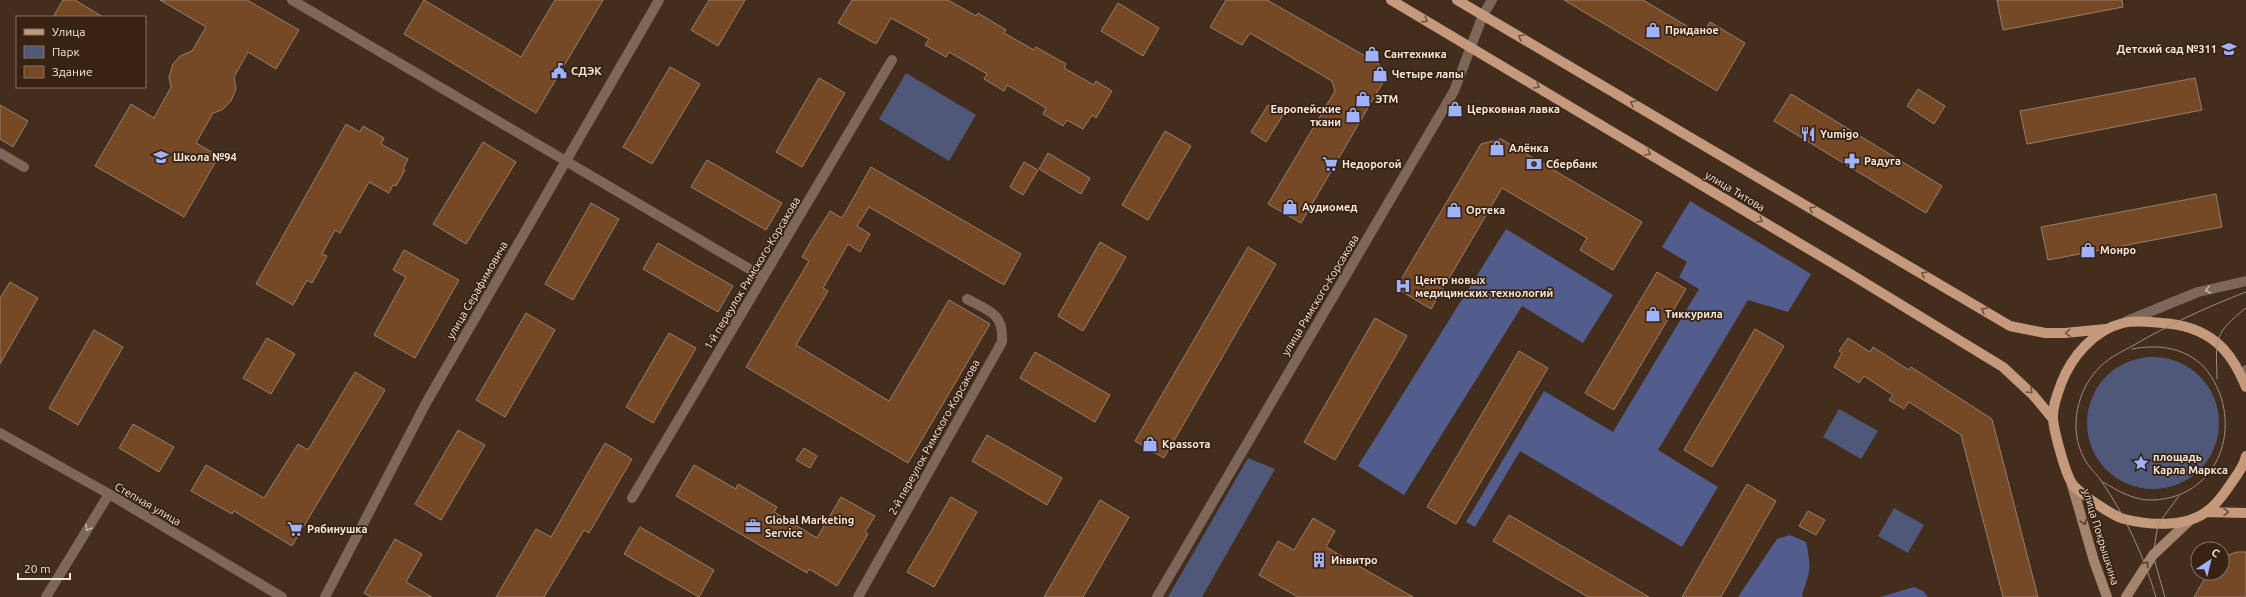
<svg xmlns="http://www.w3.org/2000/svg" width="2246" height="597" font-family="Ubuntu,sans-serif">
  <style>
    .green { fill: #50587a }
    .forest { fill: #525d8d }
    .building { fill: #754926; stroke: #997e6b }
    .lines { fill: none; stroke-linecap: round; stroke-linejoin: round }
    .minor { stroke: #7c6758; stroke-width: 10 }
    .tertiary { stroke: #7c6758; stroke-width: 10 }
    .secondary { stroke: #a5846d; stroke-width: 10 }
    .primary { stroke: #c59a7c; stroke-width: 10 }
    .tram { stroke: #9e8c7e; stroke-width: 1 }
    .oneway { stroke: #70533c }
    .oneway2 { stroke: #c4b3a7 }
    .oneway3 { stroke: #59402d }
    .labels { text-anchor: middle; dominant-baseline: central; stroke-width: 3.5; stroke-linejoin: round; paint-order: stroke }
    .poi-label { font-size: 11px; font-weight: bold; fill: #f4e5db; stroke: #382312; text-anchor: start }
    .street-label { font-size: 11px; fill: #f4e5db; stroke: #382312 }
  </style>
  <rect width="100%" height="100%" fill="#432d1c"/>
  <path class="green" d="M906,73l70,42 -27,46 -70,-42z
    M2087 423a66 66 0 1 1 132 0a66 66 0 1 1-132 0Z
    M1839,409l39,22 -17,28 -38,-22z
    M1248,458l27,11 -73,128h-34z
    M1894,508l30,17 -16,28 -30,-17z"/>
  <path class="forest" d="M1690,201l121,73 -23,38 -40,-12 -90,150 60,37 -36,60 -162,-96 -45,76 -9,-5 78,-131 69,41 86,-143 -20,-12 8,-15 -25,-15z
    M1506,229l107,66 -30,48 -61,-37 -118,189 -46,-29z
    M1790,535l16,7c5,24 5,29 -4,52l1,3h-65l39,-58z
    M1914,587l9,4 5,6h-48z"/>
  <path class="building" d="M63,0h12l28,17h-50z
    M160,0h87l52,30 -23,39 -28,-17 -14,25 2,12 -5,12 -9,9 -9,3 -17,30 23,13 -35,61 -89,-51 36,-62 23,14 17,-31 -2,-10 4,-13 7,-8 12,-5 14,-24z
    M424,0l97,57 34,-57h48l-67,113 -132,-79z
    M709,0h36l-27,46 -27,-16z
    M852,0h96l28,16 2,-3 28,17 -2,3 30,17 2,-3 30,17 -2,4 30,17 2,-4 16,10 -16,27 -4,-3 -9,14 -16,-9 -4,6 -20,-12 3,-6 -39,-23 -3,6 -20,-12 3,-5 -38,-22 -3,5 -21,-12 4,-6 -38,-21 -15,26 -38,-21z
    M1226,0h41l112,64 4,18 -82,141 -33,-19 67,-113 -3,-10 -82,-48 -8,12 -32,-18z
    M1564,0h79l59,35 8,-13 35,21 -28,48z
    M1997,0h125l1,7 -120,23z
    M1118,3l41,25 -16,28 -42,-25z
    M670,67l30,17 -48,80 -29,-17z
    M819,78l26,15 -43,74 -26,-15z
    M2195,78l7,32 -175,34 -7,-33z
    M1918,89l27,17 -11,18 -27,-18z
    M1791,94l151,92 -16,27 -152,-92z
    M0,105l28,16 -15,26 -13,-8z
    M1268,105l15,10 -17,27 -15,-10z
    M346,124l14,8 3,-6 21,12 -3,6 27,15 -5,10 2,1 -9,16 -3,-1 -4,8 -20,-11 -29,51 -5,-3 -13,24 5,2 -15,27 -5,-3 -14,25 -37,-21z
    M1165,131l26,15 -43,74 -26,-15z
    M1501,139l141,83 -29,48 -33,-20 7,-12 -85,-50 -71,121 -35,-21 85,-144z
    M483,142l33,20 -50,82 -33,-20z
    M1048,153l42,25 -9,16 -42,-25z
    M707,160l75,43 -16,27 -75,-43z
    M1024,162l14,8 -15,25 -13,-8z
    M871,167l150,87 -17,31 -135,-78 -12,19 13,8 -10,18 -12,-8 -25,44 5,3 -32,54 93,56 60,-101 41,24 -82,139 -162,-96 63,-106 -7,-4 9,-16 19,-30 12,7z
    M2216,194l6,33 -174,33 -7,-33z
    M591,203l28,16 -46,81 -28,-16z
    M1100,242l26,15 -43,74 -25,-15z
    M658,243l75,43 -15,26 -75,-43z
    M1248,247l28,17 -112,194 -29,-17z
    M404,250l55,30 -44,78 -41,-23 32,-58 -13,-7z
    M1657,272l29,17 -72,121 -29,-17z
    M10,282l28,16 -38,66v-66z
    M526,313l29,17 -50,87 -29,-17z
    M1375,318l32,18 -72,124 -31,-18z
    M1755,329l29,17 -72,121 -28,-17z
    M94,330l29,17 -45,78 -29,-17z
    M669,333l27,15 -43,75 -27,-16z
    M267,338l28,16 -24,40 -28,-16z
    M1848,338l22,14 3,-5 36,23 2,-3 81,52 46,178h-35l-42,-162 -52,-33 -5,7 -15,-9 4,-5 -29,-19 -5,7 -25,-16 8,-14 -3,-2z
    M1519,351l29,17 -92,156 -29,-17z
    M1035,352l75,43 -15,27 -75,-44z
    M355,372l30,18 -93,156 -58,-35 -2,3 -41,-23 15,-26 58,33 34,-54 10,6z
    M133,424l41,23 -15,25 -40,-24z
    M458,430l27,15 -44,75 -26,-16z
    M987,435l75,43 -15,27 -75,-44z
    M605,443l27,16 -43,74 -5,-3 -40,67h-48l40,-68 15,8z
    M804,448l13,8 -7,12 -14,-8z
    M694,465l42,24 2,-5 39,23 -3,5 43,26 24,-41 34,19 -10,16 3,2 -31,52 -28,-17 -2,4 -131,-77z
    M1747,484l29,17 -55,96h-39z
    M951,497l26,15 -43,75 -27,-15z
    M1100,500l29,17 -46,80h-39z
    M1808,511l17,9 -9,15 -17,-9z
    M1509,515l140,82h-61l-95,-56z
    M1313,518l22,13 -9,16 87,50h-115l-39,-22 19,-34 16,9z
    M640,527l74,43 -15,27 -75,-43z
    M395,539l27,15 -16,28 26,15h-61l-7,-4z
    M2237,552h9v45h-52l14,-24h14v-16z"/>
  <g class="lines">
    <path class="minor" d="M292,0l471,277
      M0,153l24,14
      M632,498l260,-438
      M46,597l63,-103
      M325,597l101,-194 233,-403
      M858,597l144,-255c2,-29 -13,-31 -35,-43"/>
    <path class="tertiary" d="M2127,321l71,-29 48,-11
      M2242,378l4,-8
      M0,433l109,61 173,103
      M1157,597l297,-506 29,-76 9,-15"/>
    <path class="secondary" d="M2072,485l22,76 13,36
      M2126,597l27,-42 36,-34"/>
    <path class="primary" d="M1391,0l448,267 164,100 30,28 20,24
      M1457,0l553,326 35,7h20l41,-4
      M2246,387c-7,-17 -16,-34 -30,-45 -15,-12 -35,-18 -54,-19 -12,-1 -27,-3 -39,0 -29,7 -52,34 -62,61 -4,11 -9,24 -8,35 1,12 13,59 21,67 10,10 37,29 50,33 24,6 61,9 82,-7 9,-6 18,-18 24,-27 6,-9 14,-18 16,-29
      M2206,512l40,1"/>
    <path class="tram" d="M2217,379c-1,-40 -4,-45 29,-71
      M2103,482c15,9 32,19 50,18 71,-3 93,-84 51,-133 -20,-20 -46,-23 -72,-18
      M2156,597c-12,-40 -30,-80 -54,-115 -5,-8 -14,-15 -18,-24 -16,-29 -7,-70 17,-92 9,-9 22,-15 33,-21 36,-21 73,-38 112,-53
      M2165,597l-12,-42 5,-31 21,-28"/>
  </g>
  <defs><path id="oneway-chevron" d="M-2-3.5L2.5 0L-2 3.5" fill="none" stroke-width="1.6" stroke-linecap="round" stroke-linejoin="round"/></defs>
  <g class="oneway">
    <use href="#oneway-chevron" transform="translate(1425 20) rotate(30)"/>
    <use href="#oneway-chevron" transform="translate(1521 37) rotate(-149)"/>
    <use href="#oneway-chevron" transform="translate(1537 86) rotate(31)"/>
    <use href="#oneway-chevron" transform="translate(1633 103) rotate(-149)"/>
    <use href="#oneway-chevron" transform="translate(1648 153) rotate(31)"/>
    <use href="#oneway-chevron" transform="translate(1812 209) rotate(-150)"/>
    <use href="#oneway-chevron" transform="translate(1760 220) rotate(31)"/>
    <use href="#oneway-chevron" transform="translate(1924 274) rotate(-150)"/>
    <use href="#oneway-chevron" transform="translate(1984 310) rotate(-148)"/>
    <use href="#oneway-chevron" transform="translate(2068 333) rotate(175)"/>
    <use href="#oneway-chevron" transform="translate(2030 391) rotate(46)"/>
    <use href="#oneway-chevron" transform="translate(2226 512)"/>
  </g>
  <g class="oneway2">
    <use href="#oneway-chevron" transform="translate(2208 290) rotate(168)"/>
    <use href="#oneway-chevron" transform="translate(88 528) rotate(121)"/>
  </g>
  <g class="oneway3">
    <use href="#oneway-chevron" transform="translate(2084 522) rotate(73)"/>
    <use href="#oneway-chevron" transform="translate(2146 564) rotate(-55)"/>
  </g>
  <defs>
    <symbol id="shop-bare" viewBox="-9 -9 18 18"><path d="M-5-2.5h2.3a2.7 3.5 0 0 1 5.4 0H5L5.5 6h-11ZM-1.5-2.5h3a1.5 2.3 0 0 0-3 0Z" fill="#a1b2fd" stroke="#382312" stroke-width="2.5" paint-order="stroke"/></symbol>
    <symbol id="school-bare" viewBox="-9 -9 18 18"><path d="M0-5L7-2L0 1L-7-2ZM-4 1L0 2.5L4 1V4Q0 6-4 4Z" fill="#a1b2fd" stroke="#382312" stroke-width="2.5" paint-order="stroke"/></symbol>
    <symbol id="civic-bare" viewBox="-9 -9 18 18"><path d="M-.6-6.5H3V-4.5H.6V-3L4-1V1h2V6H-6V1h2V-1L-.6-3ZM-1.2 2.5V6h2.4V2.5Z" fill="#a1b2fd" stroke="#382312" stroke-width="2.5" paint-order="stroke"/></symbol>
    <symbol id="restaurant-bare" viewBox="-9 -9 18 18"><path d="M-5-6h1v4h1v-4h1v4h1v-4h1v5L-1.5 .5V6h-2V.5L-5-1ZM5-6V6H3V1.5H1.5Q1.5-4 5-6Z" fill="#a1b2fd" stroke="#382312" stroke-width="2.5" paint-order="stroke"/></symbol>
    <symbol id="pharmacy-bare" viewBox="-9 -9 18 18"><path d="M-2-6h4v4h4v4h-4v4h-4v-4h-4v-4h4Z" fill="#a1b2fd" stroke="#382312" stroke-width="2.5" paint-order="stroke"/></symbol>
    <symbol id="supermarket-bare" viewBox="-9 -9 18 18"><path d="M-6-5.5h2.5l.6 2H6L4.5 2H-2.5L-4.4-4H-6ZM-1.5 3.2a1.3 1.3 0 1 0 .1 0ZM3 3.2a1.3 1.3 0 1 0 .1 0Z" fill="#a1b2fd" stroke="#382312" stroke-width="2.5" paint-order="stroke"/></symbol>
    <symbol id="bank-bare" viewBox="-9 -9 18 18"><path d="M-6-4H6V4H-6ZM0-2.3a2.3 2.3 0 1 0 0 4.6a2.3 2.3 0 1 0 0-4.6Z" fill="#a1b2fd" stroke="#382312" stroke-width="2.5" paint-order="stroke"/></symbol>
    <symbol id="hospital-bare" viewBox="-9 -9 18 18"><path d="M-5-5h3v3.5h4V-5h3V5h-3V1.5h-4V5h-3Z" fill="#a1b2fd" stroke="#382312" stroke-width="2.5" paint-order="stroke"/></symbol>
    <symbol id="sight-bare" viewBox="-9 -9 18 18"><path d="M0-6L1.8-2.2L6-1.7L2.9 1.2L3.7 5.4L0 3.3L-3.7 5.4L-2.9 1.2L-6-1.7L-1.8-2.2Z" fill="#a1b2fd" stroke="#382312" stroke-width="2.5" paint-order="stroke"/></symbol>
    <symbol id="office-bare" viewBox="-9 -9 18 18"><path d="M-6-3h4V-5.5h4V-3h4V5H-6ZM-1-4.5V-3h2v-1.5ZM-6 0V1H6V0Z" fill="#a1b2fd" stroke="#382312" stroke-width="2.5" paint-order="stroke"/></symbol>
    <symbol id="building-bare" viewBox="-9 -9 18 18"><path d="M-4-6H4V6H1V3H-1V6H-4ZM-2.5-4.3h1.7v1.8h-1.7ZM.8-4.3h1.7v1.8H.8ZM-2.5-1h1.7V.8h-1.7ZM.8-1h1.7V.8H.8Z" fill="#a1b2fd" stroke="#382312" stroke-width="2.5" paint-order="stroke"/></symbol>
  </defs>
  <g fill-rule="evenodd">
    <use href="#shop-bare" x="1642" y="19" width="22" height="22"/>
    <use href="#school-bare" x="2218" y="38" width="22" height="22"/>
    <use href="#shop-bare" x="1361" y="43" width="22" height="22"/>
    <use href="#civic-bare" x="548" y="60" width="22" height="22"/>
    <use href="#shop-bare" x="1369" y="63" width="22" height="22"/>
    <use href="#shop-bare" x="1352" y="88" width="22" height="22"/>
    <use href="#shop-bare" x="1444" y="98" width="22" height="22"/>
    <use href="#shop-bare" x="1342" y="104" width="22" height="22"/>
    <use href="#restaurant-bare" x="1797" y="123" width="22" height="22"/>
    <use href="#shop-bare" x="1486" y="137" width="22" height="22"/>
    <use href="#school-bare" x="150" y="146" width="22" height="22"/>
    <use href="#pharmacy-bare" x="1841" y="150" width="22" height="22"/>
    <use href="#supermarket-bare" x="1319" y="153" width="22" height="22"/>
    <use href="#bank-bare" x="1523" y="153" width="22" height="22"/>
    <use href="#shop-bare" x="1279" y="196" width="22" height="22"/>
    <use href="#shop-bare" x="1443" y="199" width="22" height="22"/>
    <use href="#shop-bare" x="2077" y="239" width="22" height="22"/>
    <use href="#hospital-bare" x="1392" y="275" width="22" height="22"/>
    <use href="#shop-bare" x="1642" y="303" width="22" height="22"/>
    <use href="#shop-bare" x="1139" y="433" width="22" height="22"/>
    <use href="#sight-bare" x="2130" y="452" width="22" height="22"/>
    <use href="#office-bare" x="742" y="515" width="22" height="22"/>
    <use href="#supermarket-bare" x="284" y="518" width="22" height="22"/>
    <use href="#building-bare" x="1308" y="549" width="22" height="22"/>
  </g>
  <g class="labels">
    <g class="poi-label">
      <text x="1665" y="30">Приданое</text>
      <text x="2217" y="49" text-anchor="end">Детский сад №311</text>
      <text x="1384" y="54">Сантехника</text>
      <text x="571" y="71">СДЭК</text>
      <text x="1392" y="74">Четыре лапы</text>
      <text x="1375" y="99">ЭТМ</text>
      <text x="1341" y="109" text-anchor="end">Европейские<tspan x="1341" dy="13">ткани</tspan></text>
      <text x="1467" y="109">Церковная лавка</text>
      <text x="1820" y="134">Yumigo</text>
      <text x="1509" y="148">Алёнка</text>
      <text x="173" y="157">Школа №94</text>
      <text x="1864" y="161">Радуга</text>
      <text x="1342" y="164">Недорогой</text>
      <text x="1546" y="164">Сбербанк</text>
      <text x="1302" y="207">Аудиомед</text>
      <text x="1466" y="210">Ортека</text>
      <text x="2100" y="250">Монро</text>
      <text x="1415" y="280">Центр новых<tspan x="1415" dy="13">медицинских технологий</tspan></text>
      <text x="1665" y="314">Тиккурила</text>
      <text x="1162" y="444">Краssота</text>
      <text x="2153" y="457">площадь<tspan x="2153" dy="13">Карла Маркса</tspan></text>
      <text x="765" y="520">Global Marketing<tspan x="765" dy="13">Service</tspan></text>
      <text x="307" y="529">Рябинушка</text>
      <text x="1331" y="560">Инвитро</text>
    </g>
    <g class="street-label">
      <text transform="translate(1735 191) rotate(31)">улица Титова</text>
      <text transform="translate(752 273) rotate(-59)">1-й переулок Римского-Корсакова</text>
      <text transform="translate(477 290) rotate(-60)">улица Серафимовича</text>
      <text transform="translate(1320 295) rotate(-59)">улица Римского-Корсакова</text>
      <text transform="translate(934 437) rotate(-61)">2-й переулок Римского-Корсакова</text>
      <text transform="translate(148 504) rotate(30)">Степная улица</text>
      <text transform="translate(2101 537) rotate(73)">улица Покрышкина</text>
    </g>
  </g>
  <rect x="16" y="16" width="130" height="72" fill="#382312" stroke="#837162"/>
  <rect x="24" y="29" width="20" height="6" fill="#c59a7c" stroke="#837162"/>
  <text x="52" y="36" font-size="12" fill="#f4e5db">Улица</text>
  <rect x="24" y="46" width="20" height="12" fill="#50587a" stroke="#837162"/>
  <text x="52" y="56" font-size="12" fill="#f4e5db">Парк</text>
  <rect x="24" y="66" width="20" height="12" fill="#754926" stroke="#837162"/>
  <text x="52" y="76" font-size="12" fill="#f4e5db">Здание</text>
  <g transform="translate(2210 561) rotate(35)"><circle r="19" fill="#382312" stroke="#837162"/>
  <path d="M0-3L7 15L0 10L-7 15Z" fill="#a1b2fd"/>
  <text y="-6" font-size="11" font-weight="bold" text-anchor="middle" fill="#f4e5db">С</text>
  </g>
  <path d="M18 573v6h52v-6" fill="none" stroke="#f4e5db" stroke-width="2"/>
  <text x="24" y="573" font-size="12" fill="#f4e5db" stroke="#382312" stroke-width="3" paint-order="stroke">20 m</text>
</svg>
